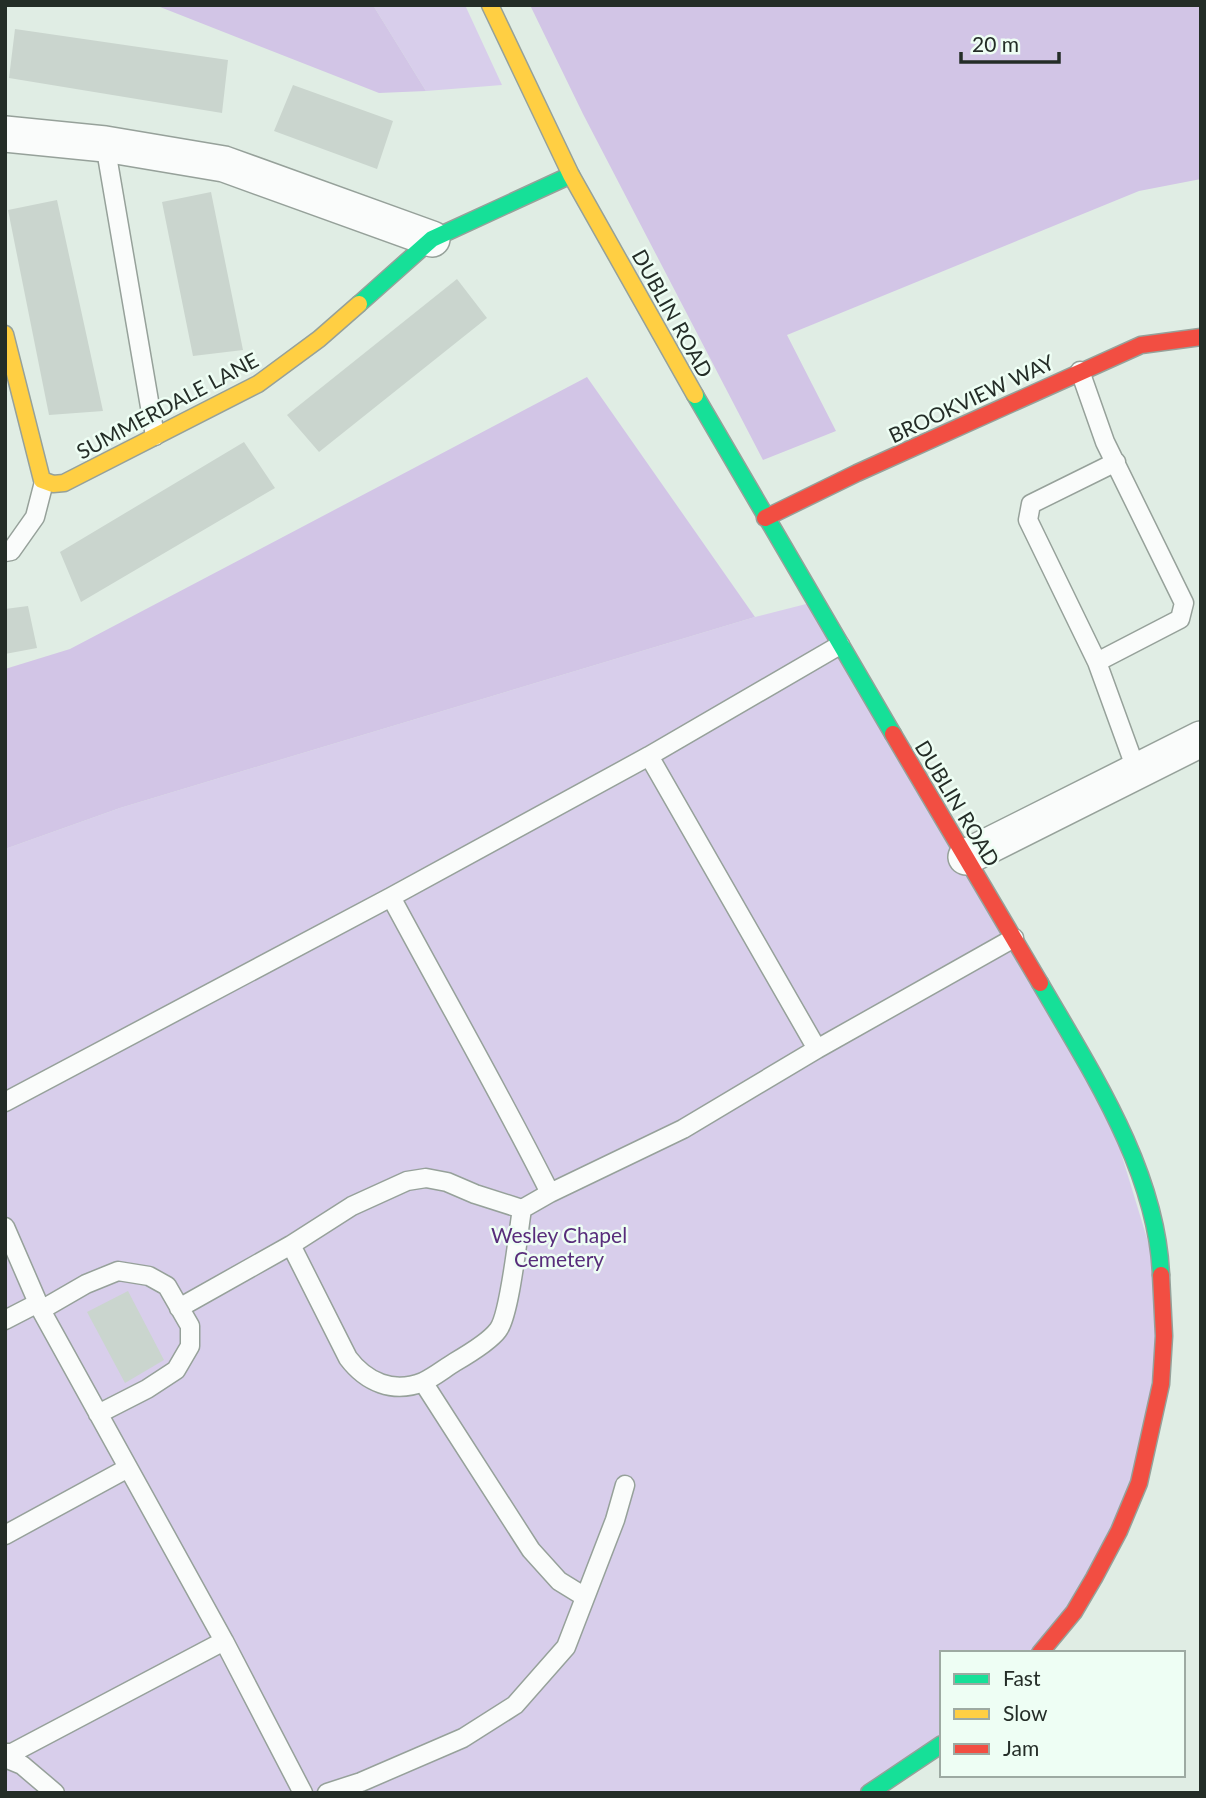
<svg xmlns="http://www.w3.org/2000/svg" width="1206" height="1798" font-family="Lato,sans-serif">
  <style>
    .green { fill: #d8ceeb }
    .forest { fill: #d2c5e6 }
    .building { fill: #cad5ce }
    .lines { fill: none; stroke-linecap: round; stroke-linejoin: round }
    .lane-casing { stroke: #96a19a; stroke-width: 21 }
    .street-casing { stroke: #96a19a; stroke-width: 38 }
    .fast-casing { stroke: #96a19a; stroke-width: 19 }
    .slow-casing { stroke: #96a19a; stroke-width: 19 }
    .jam-casing { stroke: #96a19a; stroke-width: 19 }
    .lane { stroke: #fafcfb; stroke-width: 18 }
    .street { stroke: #fafcfb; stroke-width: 35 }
    .fast { stroke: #16e098; stroke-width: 16 }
    .slow { stroke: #ffcf43; stroke-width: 16 }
    .jam { stroke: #f24e42; stroke-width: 16 }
    .labels { text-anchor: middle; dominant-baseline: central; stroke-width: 5; stroke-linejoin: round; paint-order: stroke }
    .street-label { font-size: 21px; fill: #242d27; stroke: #eefef4 }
    .park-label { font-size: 21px; fill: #582d7b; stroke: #eefef4 }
  </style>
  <rect width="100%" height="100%" fill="#e0ede4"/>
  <path class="green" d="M373,5h92l37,80 -76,6z
    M814,602l287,485 62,204 -24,192 -99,170h-98v91l-73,49h-864v-944l115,-41 635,-191z"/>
  <path class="forest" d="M155,5h218l53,86 -47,2z
    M530,5h671v174l-62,12 -352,144 49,96 -73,29 -180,-346z
    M587,377l168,240 -635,191 -115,41v-180l65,-20z"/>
  <path class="building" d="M15,29l213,31 -6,53 -213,-35z
    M293,85l100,36 -16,48 -103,-38z
    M211,192l32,158 -50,6 -31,-154z
    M57,200l46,211 -54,4 -41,-205z
    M457,279l30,39 -168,134 -32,-37z
    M244,442l31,46 -194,114 -21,-50z
    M28,606l9,42 -32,6v-45z
    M128,1291l36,69 -39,23 -38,-71z"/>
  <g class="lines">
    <defs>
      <path id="lane" d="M105,144l50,292
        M1080,371l25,71 79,161 -4,16 -83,43 40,110
        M5,552l6,-1 24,-34 9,-35
        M1097,662l-69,-142 3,-16 85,-42
        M391,897c53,99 109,196 159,296l-28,16
        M817,1049l197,-111
        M5,1102l386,-205 258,-141 191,-111
        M550,1193l133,-64 134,-80 -168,-293
        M5,1227l36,83 183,331 79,152
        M179,1308l112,-63 61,-39 55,-25 19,-3 21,4 28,12 47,15c-4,24 -12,106 -24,121 -8,11 -31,25 -43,32 -10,6 -21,15 -32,20 -30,12 -57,0 -75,-24l-57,-113
        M41,1310l45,-26 32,-13 31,5 18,10 23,40v20l-14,24 -29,19 -49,25
        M5,1320l33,-17
        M423,1382l108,168 28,31 26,16
        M5,1535l123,-67
        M5,1753h7l212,-112
        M5,1758l17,7 33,28
        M327,1793l34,-11 102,-44 52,-33 51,-58 49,-127 10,-35"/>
      <path id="street" d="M5,134l100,10 119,20 208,75
        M966,857l235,-118"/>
      <path id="fast" d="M359,304l73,-65 139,-64
        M695,395l198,339
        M1040,983c51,88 117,188 121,292
        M869,1793l73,-49"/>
      <path id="slow" d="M490,5l81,170 124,220
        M5,334l37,146 11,4 11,-1 194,-99 61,-45 40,-35"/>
      <path id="jam" d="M765,518l92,-45 284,-128 60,-8
        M893,734l147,249
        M1040,1653l34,-41 20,-34 25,-47 20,-48 22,-99 3,-48 -3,-61"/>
    </defs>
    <use href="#lane" class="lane-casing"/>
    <use href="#street" class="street-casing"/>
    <use href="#fast" class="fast-casing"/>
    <use href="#slow" class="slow-casing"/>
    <use href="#jam" class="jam-casing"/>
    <use href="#lane" class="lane"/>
    <use href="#street" class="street"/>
    <use href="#fast" class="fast"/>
    <use href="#slow" class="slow"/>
    <use href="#jam" class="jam"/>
  </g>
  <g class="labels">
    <g class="street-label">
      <text transform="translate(673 313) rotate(61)">DUBLIN ROAD</text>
      <text transform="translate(971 398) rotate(-25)">BROOKVIEW WAY</text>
      <text transform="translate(167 405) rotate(-28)">SUMMERDALE LANE</text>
      <text transform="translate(958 803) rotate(59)">DUBLIN ROAD</text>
    </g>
    <g class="park-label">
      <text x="559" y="1234">Wesley Chapel<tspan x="559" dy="24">Cemetery</tspan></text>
    </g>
  </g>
  <rect width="1206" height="1798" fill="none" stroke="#242d27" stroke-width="14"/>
  <rect x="940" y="1651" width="245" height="126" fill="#eefef4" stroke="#9daaa2" stroke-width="2"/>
  <rect x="954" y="1674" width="35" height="10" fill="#16e098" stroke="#9daaa2" stroke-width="2"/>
  <text x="1003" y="1686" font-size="21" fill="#242d27">Fast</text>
  <rect x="954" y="1709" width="35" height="10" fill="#ffcf43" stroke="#9daaa2" stroke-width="2"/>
  <text x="1003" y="1721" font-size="21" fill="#242d27">Slow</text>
  <rect x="954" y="1744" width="35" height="10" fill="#f24e42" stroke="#9daaa2" stroke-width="2"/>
  <text x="1003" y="1756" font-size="21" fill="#242d27">Jam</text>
  <path d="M961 52v10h98v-10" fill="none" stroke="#242d27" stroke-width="3.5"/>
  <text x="972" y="52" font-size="21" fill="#242d27" stroke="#eefef4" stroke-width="5" paint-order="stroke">20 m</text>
</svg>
